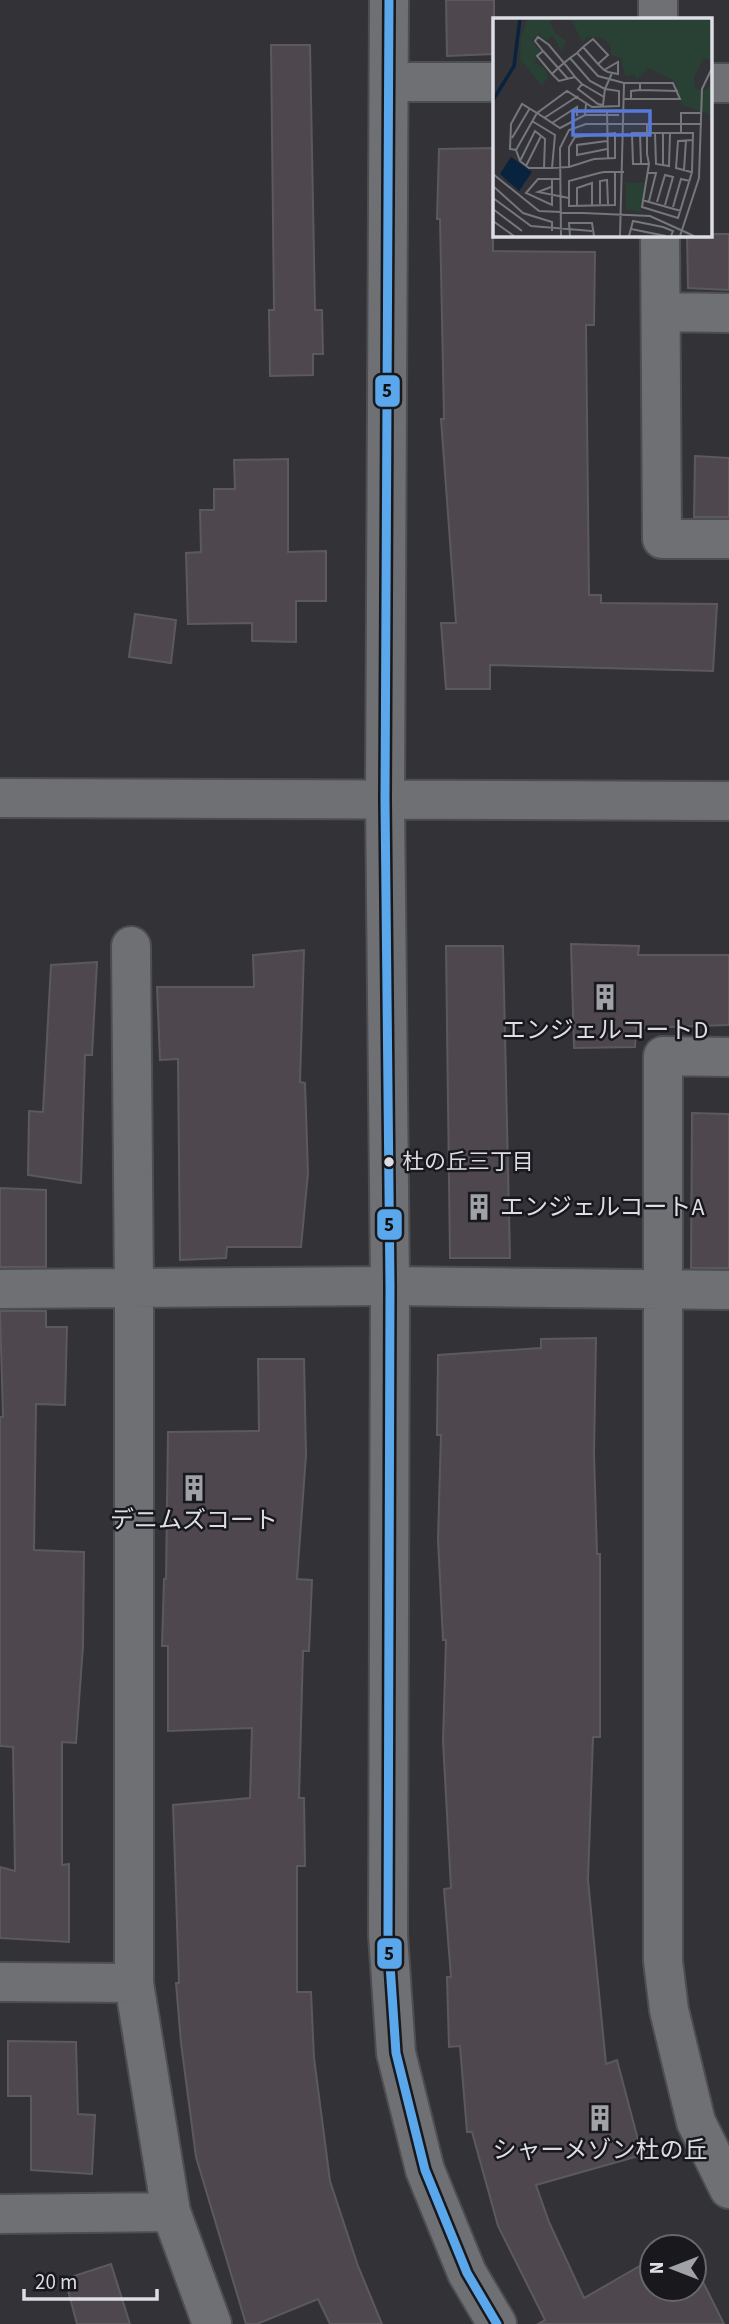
<svg xmlns="http://www.w3.org/2000/svg" width="729" height="2324" font-family="'Source Sans 3','Noto Sans JP',sans-serif">
  <style>
    .building { fill: #4f474e; stroke: #5c595d; stroke-width: 2 }
    .lines { fill: none; stroke-linecap: round; stroke-linejoin: round }
    .street-casing { stroke: #4d4e52; stroke-width: 42 }
    .secondary-casing { stroke: #4d4e52; stroke-width: 42 }
    .street { stroke: #6f7074; stroke-width: 38 }
    .secondary { stroke: #6f7074; stroke-width: 38 }
    .bus-1-casing { stroke: #18181d; stroke-width: 14 }
    .bus-1 { stroke: #5aa8eb; stroke-width: 9 }
    .bus-dot { fill: #dddee5; stroke: #18181d; stroke-width: 2.5 }
    .labels { text-anchor: middle; dominant-baseline: central; stroke-width: 5; stroke-linejoin: round; paint-order: stroke }
    .bus-label { font-size: 22px; fill: #dddee5; stroke: #18181d; text-anchor: start }
    .poi-label { font-size: 24px; fill: #dddee5; stroke: #18181d }
    .inset-river { fill: none; stroke: #08233d; stroke-width: 3.5 }
    .inset-road { fill: none; stroke: #76777d; stroke-width: 2 }
    .view { fill: #5779dc; fill-opacity: 0.15; stroke: #5779dc; stroke-width: 3.5 }
    .inset-edge { fill: none; stroke: #dddee5; stroke-width: 3.5 }
    .line-badge { stroke: #18181d; stroke-width: 2.5 }
    .pale-badge-label { font-size: 19px; text-anchor: middle; font-weight: bold; fill: #111 }
  </style>
  <rect width="100%" height="100%" fill="#323237"/>
  <path class="building" d="M446,0h48v54l-47,2z
    M271,45h39l5,265h7l1,44h-10v21l-43,1 -1,-66h5z
    M493,148v103l102,1 -1,73h-8l3,270h12v8l116,1 -4,67 -223,-6v24h-44l-5,-66h15l-15,-204h3l-4,-200h-3l2,-70z
    M687,234h42v56l-41,-2z
    M695,456l34,2v59h-35z
    M288,459v93l38,-1v50h-30v41l-44,-1v-18l-64,1 -2,-71 15,-1 -1,-42h14v-21h21l-1,-29z
    M135,614l41,6 -5,43 -42,-6z
    M571,944l68,2 -1,9h91v70l-93,3 -1,19 -61,1z
    M446,946h57l7,312h-60z
    M304,950l-4,132 5,1 3,90 -7,74h-74l-1,11 -46,2 -2,-201 -18,1 -3,-73h97l-1,-32z
    M97,962l-5,93h-7l-4,128 -53,-8 1,-64 14,1 8,-147z
    M692,1113l37,1v154h-38z
    M0,1188l46,2v77h-46z
    M0,1311h46v16h21l-2,78 -29,-1 -2,146 50,2 -1,94 -7,97 -14,-1v123l7,-1v78l-69,-4v-71l15,4 -2,-124 -13,-1v-329h3z
    M596,1338l-2,116 3,100h3v183h-7l-5,143 18,184 11,-4 25,95 -106,30 13,37 35,76 68,-39v30h42v-25l30,60h-186l7,-4 -47,-94 -26,-94h-5l-7,-86 -11,1 -2,-70h4l-7,-88 7,-1 -8,-147 3,-101h-3l-5,-101 3,-104h-4l1,-80 103,-7v-9z
    M258,1359h46l2,96 -9,124 15,1 -3,71h-6l-4,147h5l1,68h-8v126h14l3,66 16,123 28,85 24,58h-52l-12,-25 -61,25h-11l-50,-167 -15,-114 -5,-60h3l-6,-178 77,-7 2,-70 -84,3v-85h-6l2,-67h2l2,-147 91,-1z
    M8,2041l68,1 2,72 17,1 -3,59 -61,-4v-74h-23z
    M111,2264l19,60h-53l-12,-45z"/>
  <g class="lines">
    <defs>
      <path id="street" d="M658,19v-19
        M389,82h105
        M710,83h19
        M660,234l2,305h67
        M662,312l67,1
        M729,1057l-66,-1v905l6,49 27,112 33,67
        M0,1289l390,-3 339,4
        M0,1982l134,1v-695l-3,-342
        M134,1983l37,229 41,112
        M0,2214l171,-2"/>
      <path id="secondary" d="M389,0l-4,800 5,486 -2,649 8,118 29,117 42,103 30,51
        M0,798l729,3"/>
    </defs>
    <use href="#street" class="street-casing"/>
    <use href="#secondary" class="secondary-casing"/>
    <use href="#street" class="street"/>
    <use href="#secondary" class="secondary"/>
    <defs>
      <path id="bus-1" d="M389,0l-4,800 5,486 -2,649 8,118 29,117 42,103 30,51"/>
    </defs>
    <use href="#bus-1" class="bus-1-casing"/>
    <use href="#bus-1" class="bus-1"/>
  </g>
  <defs>
    <symbol id="building-bare" viewBox="-9 -9 18 18"><path d="M-4-6H4V6H1V3H-1V6H-4ZM-2.5-4.3h1.7v1.8h-1.7ZM.8-4.3h1.7v1.8H.8ZM-2.5-1h1.7V.8h-1.7ZM.8-1h1.7V.8H.8Z" fill="#a1a2a8" stroke="#18181d" stroke-width="2.5" paint-order="stroke"/></symbol>
  </defs>
  <g fill-rule="evenodd">
    <use href="#building-bare" x="586" y="978" width="38" height="38"/>
    <use href="#building-bare" x="460" y="1188" width="38" height="38"/>
    <use href="#building-bare" x="175" y="1469" width="38" height="38"/>
    <use href="#building-bare" x="581" y="2099" width="38" height="38"/>
  </g>
  <circle class="bus-dot" cx="389" cy="1162" r="6"/>
  <g class="labels">
    <g class="bus-label">
      <text x="402" y="1162">杜の丘三丁目</text>
    </g>
    <g class="poi-label">
      <text x="605" y="1030">エンジェルコートD</text>
      <text x="500" y="1207" text-anchor="start">エンジェルコートA</text>
      <text x="194" y="1520">デニムズコート</text>
      <text x="600" y="2150">シャーメゾン杜の丘</text>
    </g>
  </g>
  <g transform="translate(493 18)">
    <rect width="219" height="219" fill="#323237"/>
    <path d="M35,0h26l-4,5 6,11 10,7 -4,11 -10,-17 -5,6 -8,-7 -7,6 8,11 -6,11 10,6 4,9 -6,9 -22,-27 1,-22zM65,0h154v42l-9,-1 -9,18 1,12 9,2 8,-7v40l-3,-10 -27,-9 -7,-24 -27,-13 -11,12 -2,-5 -10,1 -4,-18 -10,-3v-9l-8,-8 -15,-1 -6,5 -10,-21zM133,165h19l-4,29 -15,-2z" fill="#284134"/>
    <path d="M18,139l21,15 -13,19 -19,-17z" fill="#08233d"/>
    <path class="inset-river" d="M0,82l21,-34 6,-48"/>
    <path class="inset-road" d="M50,33l25,28M84,35l21,23 26,7 -4,153M77,40l20,23 15,8 7,-16M105,46l6,6 4,2 10,2v-12l-14,8M59,56l7,7 16,-4 -11,-14 -15,-18 -11,-8 -3,4 8,10 -6,5 15,18 6,-6 12,-10 7,-5 6,-6 10,-8 15,16 -10,9 -15,-17M89,66l22,13M147,72l38,1M131,81h56l-7,-16h-49M138,81v-8l9,-1v-7M93,86l-1,11h34M114,92l1,48M51,100l34,-22M39,103l23,14 -3,33 17,-1 25,-8 21,-1v-25l-40,4 -6,10v20M59,105l25,-16v9M154,106v30l2,10 -7,43 36,11 14,-46 1,-39h-61l1,31h16M147,115l1,31M162,115l1,31 13,2 1,-33M170,115v32M188,115v-20h21M19,120l18,-30M114,123l-30,4v10l30,-6M23,132l21,-37 23,15 25,-13M27,143l15,-30 10,8 -1,29M33,148l15,-30M59,150h-23l-9,-7 -4,-11 -6,-1 1,-25 11,-20 15,9 30,-22 25,16 27,-1v-15l-14,-2 -2,16 -5,-1 -20,-15 4,-5 -7,-7M191,152l2,-30M122,154v33l-46,1v-25l30,-8 5,-1h20M198,154l-15,-4 2,-27 15,-1M155,155h8l-7,28M0,156l46,37 111,5 44,20M59,161v26l-26,-12 12,-14h22M0,168l30,27 29,9v9M58,169l-13,5 31,6M0,180l38,28 61,5M149,182l39,11M164,184l8,-27 8,2 -8,28M107,186v-23l7,-1 1,24M84,188v-18l15,-5v22M180,189l8,-28 9,2M0,191l29,22M0,203l21,15M138,211l35,7M68,218l-1,-88 9,-18 17,-6h116M77,218l-1,-13h23l2,13M136,218l4,-15 30,6 10,4 -2,5M187,218l19,-58 3,-89 10,-21"/>
    <path class="view" d="M80,93h77v24h-77z"/>
    <rect width="219" height="219" class="inset-edge"/>
  </g>
  <g class="line-badge">
    <rect x="374" y="374" width="27" height="34" rx="7" fill="#5aa8eb"/>
    <rect x="376" y="1208" width="27" height="33" rx="7" fill="#5aa8eb"/>
    <rect x="376" y="1937" width="27" height="33" rx="7" fill="#5aa8eb"/>
  </g>
  <g class="pale-badge-label">
    <text x="387" y="397">5</text>
    <text x="389" y="1231">5</text>
    <text x="389" y="1960">5</text>
  </g>
  <g transform="translate(673 2268) rotate(270)"><circle r="33" fill="#18181d" stroke="#67676d" stroke-width="2"/>
  <path d="M0-5L12 26L0 18L-12 26Z" fill="#a1a2a8"/>
  <text y="-10" font-size="19" font-weight="bold" text-anchor="middle" fill="#dddee5">N</text>
  </g>
  <path d="M24 2289v10h133v-10" fill="none" stroke="#dddee5" stroke-width="3.5"/>
  <text x="35" y="2289" font-size="21" fill="#dddee5" stroke="#18181d" stroke-width="5" paint-order="stroke">20 m</text>
</svg>
